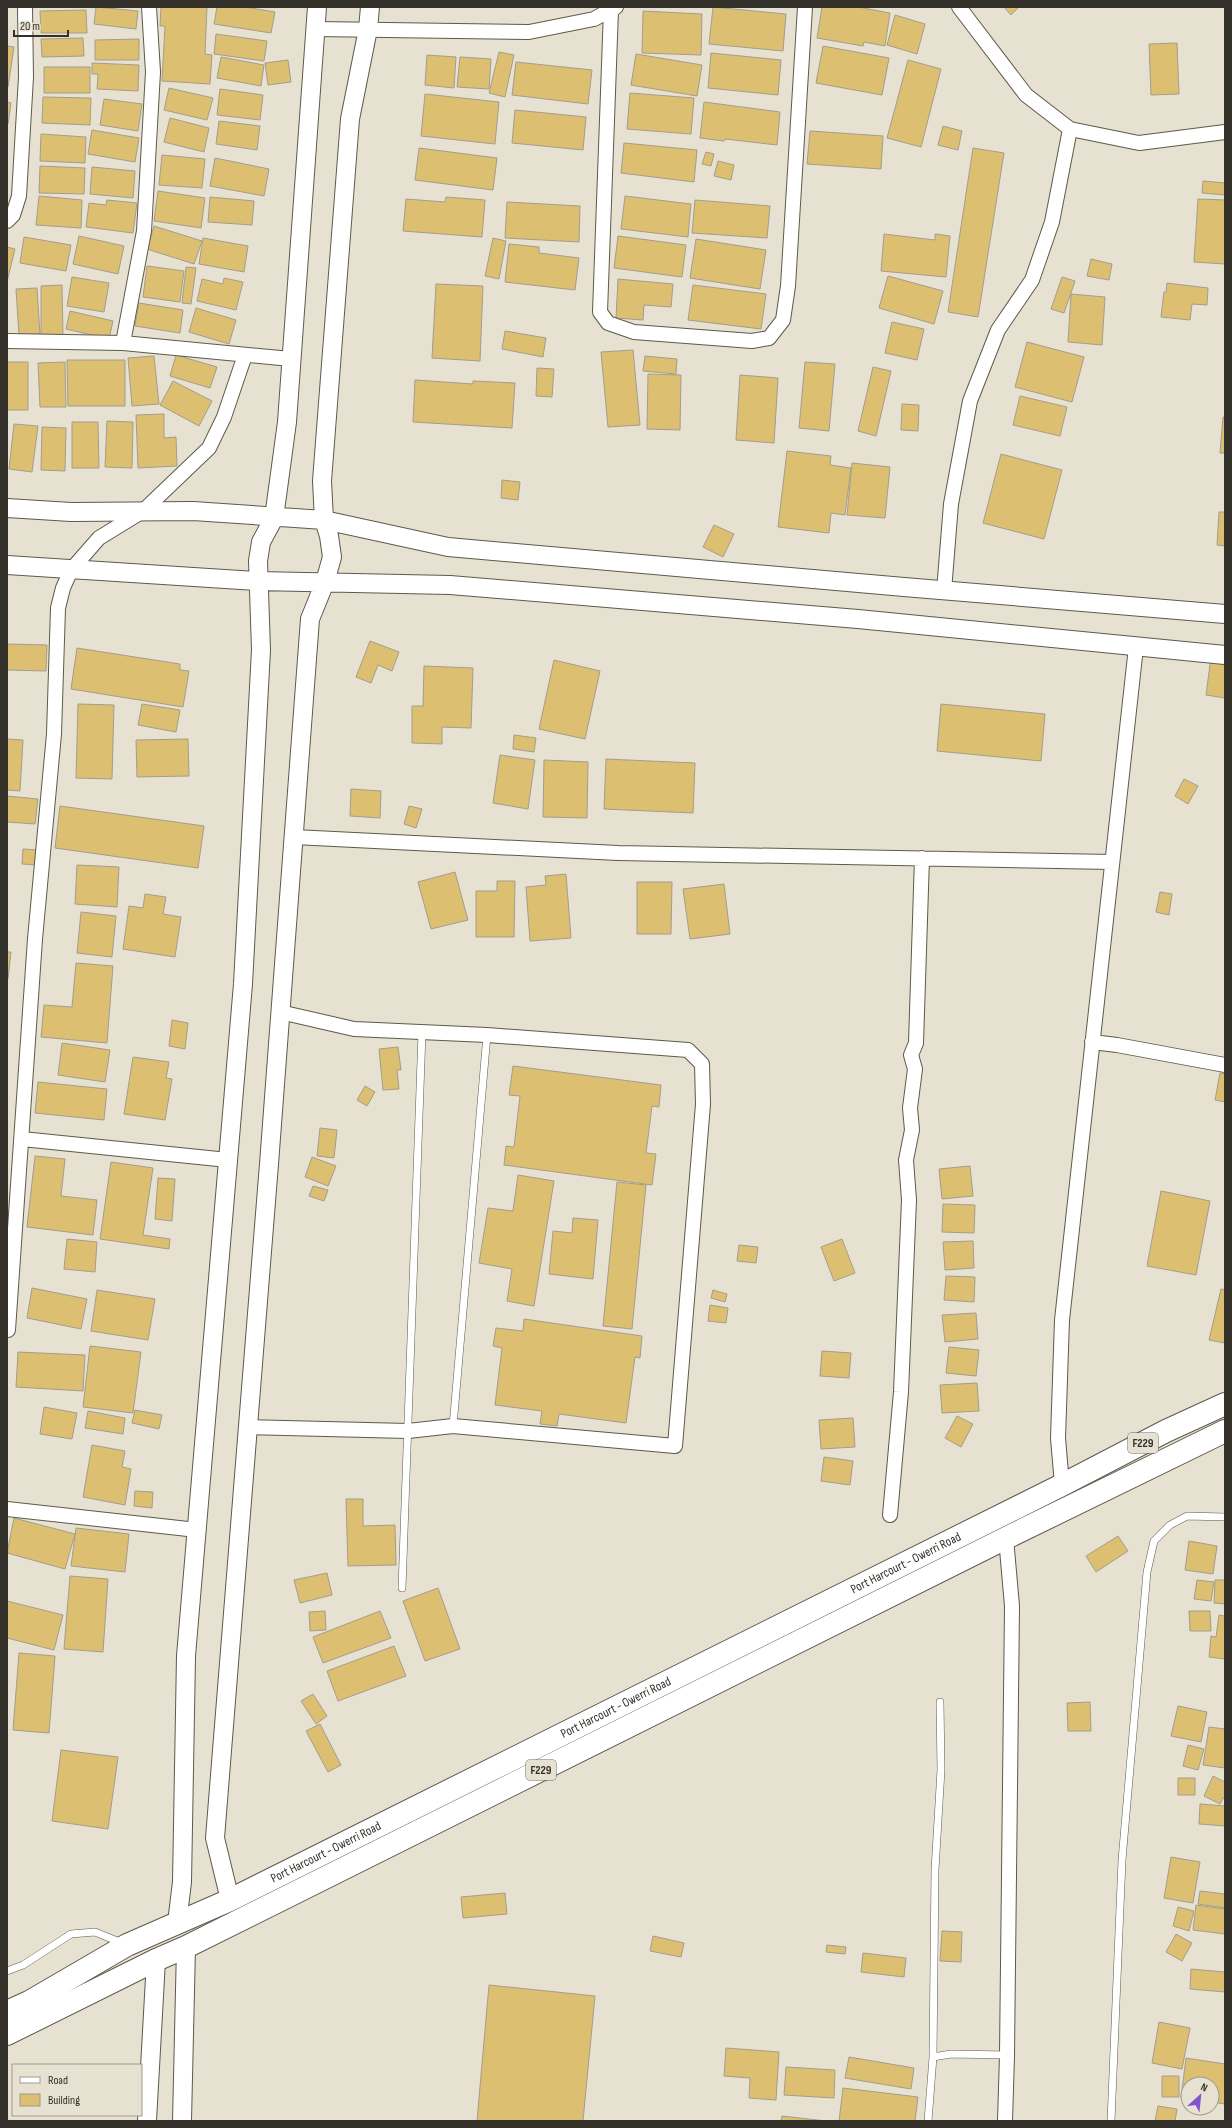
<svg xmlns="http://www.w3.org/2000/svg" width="1232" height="2128" font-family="'Sofia Sans Condensed',sans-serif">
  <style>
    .building { fill: #ddbf72; stroke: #a39d8e }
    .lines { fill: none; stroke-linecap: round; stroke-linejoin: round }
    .service-casing { stroke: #5e594b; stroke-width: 8 }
    .minor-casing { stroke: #5e594b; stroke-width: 16 }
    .tertiary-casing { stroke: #5e594b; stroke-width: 20 }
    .primary-casing { stroke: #5e594b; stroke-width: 24 }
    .service { stroke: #fff; stroke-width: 7 }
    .minor { stroke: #fff; stroke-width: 14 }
    .tertiary { stroke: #fff; stroke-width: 18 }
    .primary { stroke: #fff; stroke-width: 22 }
    .labels { text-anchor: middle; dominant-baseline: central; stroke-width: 3; stroke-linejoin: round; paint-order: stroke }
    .shield { fill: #e7e1d1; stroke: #69655c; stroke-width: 1 }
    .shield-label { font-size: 12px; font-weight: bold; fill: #33302a }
    .street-label { font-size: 13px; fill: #33302a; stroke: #e7e1d1 }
  </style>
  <rect width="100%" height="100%" fill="#e7e1d1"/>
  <path class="building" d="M96,7l42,4 -2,18 -42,-5z
    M161,7h46l-2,47 7,1 -2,29 -48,-3 3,-55h-5z
    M217,7h28l30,5 -4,21 -57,-9z
    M713,7l73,7 -3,37 -74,-7z
    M822,7h36l32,6 -5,33 -21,-4 -1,4 -46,-8z
    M1004,7h15l-8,8z
    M86,10l1,23h-46l-1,-22z
    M643,11l59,3 -1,41 -59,-2z
    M895,15l30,9 -8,30 -30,-9z
    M216,34l51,7 -3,20 -50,-7z
    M83,38l1,18 -42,1 -1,-18z
    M139,39v21h-44v-20z
    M1177,43l2,51 -28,1 -2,-51z
    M7,46l7,1 -6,40 -1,-1z
    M823,46l66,12 -7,37 -66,-12z
    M499,52l15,3 -9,42 -16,-4z
    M711,53l70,7 -3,35 -70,-7z
    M636,54l66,11 -5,31 -66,-11z
    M427,55l29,2 -2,31 -29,-3z
    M221,57l43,8 -3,21 -44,-8z
    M460,57l31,2 -2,30 -32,-2z
    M288,60l3,22 -23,3 -3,-22z
    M908,60l33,9 -20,78 -34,-9z
    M516,62l76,8 -4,34 -76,-9z
    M92,63l47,2 -1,26 -41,-2 1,-15h-6z
    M44,67h46v26h-46z
    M169,88l44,10 -6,22 -43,-10z
    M220,89l43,6 -3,25 -43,-5z
    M630,93l64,5 -3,36 -64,-5z
    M425,94l74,8 -4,42 -74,-8z
    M43,97l48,1 -1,27 -48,-2z
    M104,99l38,5 -4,27 -38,-6z
    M7,102l4,1 -3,21 -1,-1z
    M704,102l76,10 -3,33 -52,-6 -1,2 -24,-3z
    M515,110l71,7 -3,33 -71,-7z
    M170,118l39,10 -5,24 -40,-10z
    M219,121l41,5 -3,24 -41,-6z
    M943,126l19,5 -4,19 -20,-5z
    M92,130l47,8 -4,24 -47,-8z
    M810,131l73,5 -2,33 -74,-5z
    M41,134l45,3 -1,26 -45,-2z
    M624,143l73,7 -3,32 -73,-9z
    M419,148l78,10 -4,32 -78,-10z
    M973,148l31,5 -26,164 -30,-5z
    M706,152l8,2 -3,12 -9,-2z
    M162,155l43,4 -3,29 -43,-3z
    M215,158l54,11 -5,27 -54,-10z
    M718,161l16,4 -3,15 -17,-4z
    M40,166l45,2 -1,26 -45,-1z
    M92,167l43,4 -2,27 -43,-4z
    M1203,181l22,2v12l-23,-2z
    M158,191l47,7 -4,30 -47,-7z
    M39,196l43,4 -1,28 -45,-3z
    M625,196l66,8 -3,33 -67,-8z
    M210,197l44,4 -2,24 -44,-3z
    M446,197l39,3 -3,37 -79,-6 3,-32 39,3z
    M1198,199l27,1v64l-31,-2z
    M107,200l30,3 -4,30 -47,-6 3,-24 17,2z
    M695,200l75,6 -3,32 -75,-5z
    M507,202l73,4 -1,36 -74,-4z
    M154,226l48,15 -8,23 -47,-15z
    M884,234l51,6v-6l15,2 -4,41 -65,-6z
    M79,236l45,10 -6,28 -45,-10z
    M618,236l68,9 -4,32 -68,-9z
    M24,237l47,8 -5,26 -46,-8z
    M203,238l45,8 -4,26 -45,-8z
    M493,238l13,3 -7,38 -14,-3z
    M696,239l70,11 -6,39 -70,-11z
    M509,244l30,3v6l40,5 -4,32 -70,-8z
    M7,247l8,2 -8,33z
    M1091,259l21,5 -3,16 -22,-4z
    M147,266l37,5 -4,31 -37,-5z
    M186,267l10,1 -5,36 -9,-1z
    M888,276l55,15 -9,33 -55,-16z
    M72,277l37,6 -5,29 -37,-6z
    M1062,277l13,4 -11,32 -13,-4z
    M224,278l19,4 -7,28 -39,-9 5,-22 21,5z
    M618,279l55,5 -2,23 -27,-2 -1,15 -27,-2z
    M1167,283l41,5 -1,17 -15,-1 -2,16 -29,-3 3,-25h2z
    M436,284l47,2 -3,75 -48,-3z
    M62,285l1,51h-22v-50z
    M693,285l73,9 -5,35 -73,-9z
    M37,288l3,46 -21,1 -3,-46z
    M1071,294l34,3 -3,48 -34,-3z
    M139,303l44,7 -3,23 -45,-7z
    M196,308l40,12 -7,24 -40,-12z
    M70,311l43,10 -4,18 -43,-10z
    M892,322l32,7 -7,31 -32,-7z
    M505,331l41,7 -3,19 -41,-8z
    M1027,342l57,15 -12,45 -57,-15z
    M633,350l7,75 -32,2 -7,-75z
    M176,355l41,12 -7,21 -40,-12z
    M154,356l5,48 -27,2 -4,-48z
    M645,356l32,3 -1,15 -33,-3z
    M67,360h58v46h-57z
    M7,362h21v48h-21z
    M65,362l1,45h-26l-2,-44z
    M805,362l30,2 -6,67 -30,-3z
    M873,367l18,4 -15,65 -18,-5z
    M537,368l17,1 -2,28 -16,-1z
    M648,374l33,1 -1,55 -33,-1z
    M740,375l38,3 -4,65 -38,-3z
    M415,380l58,4v-3l42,2 -3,45 -99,-6z
    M173,381l39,20 -13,25 -39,-21z
    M1020,396l47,11 -7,29 -47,-11z
    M902,404l17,1 -1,26 -17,-1z
    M164,414v24l12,-1 1,29 -39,2 -2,-53z
    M1223,417h2v36h-5z
    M107,421l26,1 -1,46 -27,-1z
    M72,422h26l1,46h-27z
    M14,424l24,2 -6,46 -23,-3z
    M42,427l24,1 -1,43 -24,-1z
    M787,451l44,5 -1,9 21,3 -6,47 -14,-2 -2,20 -51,-6z
    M1001,454l61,16 -18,69 -61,-16z
    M852,463l38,4 -5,51 -38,-3z
    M502,480l18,2 -2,18 -17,-2z
    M1219,512h6v34l-8,-1z
    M714,525l20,9 -11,23 -20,-10z
    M370,641l29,11 -7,19 -14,-6 -7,18 -15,-6z
    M7,644l40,1 -1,26 -39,-1z
    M77,648l103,16v6l9,1 -6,36 -112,-18z
    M1211,657l14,2v39l-19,-3z
    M554,660l46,11 -15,68 -46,-10z
    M424,666l49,2 -2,60 -29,-1v17l-30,-1v-37h11z
    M78,704l36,1 -2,74 -36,-1z
    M142,704l38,6 -4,22 -38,-7z
    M941,704l104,10 -4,47 -104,-10z
    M514,735l22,3 -2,14 -21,-3z
    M7,739l16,1 -3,51 -13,-1z
    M188,739l1,37 -52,1 -1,-37z
    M500,755l35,5 -7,49 -35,-6z
    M606,759l89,4 -2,50 -89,-4z
    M544,760l44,2 -1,56 -44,-1z
    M1184,779l14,7 -10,18 -13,-8z
    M351,789l30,2 -1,27 -30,-2z
    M7,796l31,3 -3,25 -28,-2z
    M60,806l144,20 -6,42 -143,-20z
    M409,806l13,3 -6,19 -12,-4z
    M23,849l15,1 -1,15 -15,-1z
    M77,865l42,2 -2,40 -42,-3z
    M455,872l13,48 -37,9 -13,-47z
    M566,874l5,64 -41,3 -4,-54 20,-2 -1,-9z
    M497,881h18l-1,56h-38v-46h21z
    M637,882h35l-1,52h-34z
    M724,884l6,50 -40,5 -7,-50z
    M1160,892l12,2 -3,21 -13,-3z
    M145,894l21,3 -3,17 18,3 -6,40 -52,-8 6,-43 14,2z
    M81,912l35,4 -4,41 -35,-4z
    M7,952h4l-3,27h-1z
    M76,963l37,3 -6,77 -66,-6 3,-32 28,2z
    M172,1020l16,3 -3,26 -16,-3z
    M62,1043l48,7 -5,32 -47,-7z
    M398,1047l3,23h-4l2,19 -16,1 -4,-41z
    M133,1057l36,5 -3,16 6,1 -7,41 -41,-6z
    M513,1066l148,19 -2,22 -7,-1 -6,47 10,1 -4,31 -148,-20 2,-19 8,1 6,-51 -11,-1z
    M1220,1073l5,1v28l-10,-2z
    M38,1082l69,7 -3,31 -69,-7z
    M365,1086l10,6 -8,14 -10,-6z
    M320,1128l17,2 -3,28 -17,-2z
    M35,1156l30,3 -4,37 36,4 -4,35 -66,-8z
    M312,1157l24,9 -8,20 -23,-9z
    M111,1162l42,6 -10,67 27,4 -1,10 -69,-10z
    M970,1166l3,30 -31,3 -3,-30z
    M518,1175l36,6 -20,125 -27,-5 5,-32 -33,-6 9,-55 25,3z
    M158,1178l17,1 -3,42 -17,-2z
    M617,1182l29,3 -14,144 -29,-3z
    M313,1186l15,4 -4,11 -15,-5z
    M1161,1191l49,10 -14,74 -49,-9z
    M943,1204l32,1 -1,28 -32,-1z
    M573,1218l25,2 -5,59 -44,-5 4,-43 19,2z
    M67,1239l30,3 -2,30 -31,-3z
    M842,1239l13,34 -21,8 -13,-34z
    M973,1241l1,27 -29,2 -2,-28z
    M739,1245l19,2 -2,16 -19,-2z
    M946,1276l29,1 -1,25 -30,-2z
    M32,1288l55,11 -6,30 -54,-11z
    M1221,1289l4,1v53l-16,-3z
    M97,1290l58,9 -7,41 -57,-9z
    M713,1290l14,4 -2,8 -14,-4z
    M710,1305l18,3 -2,15 -18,-2z
    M976,1313l2,26 -33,3 -3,-27z
    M524,1319l118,17 -2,22 -5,-1 -9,66 -67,-9 -2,12 -17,-2 2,-13 -47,-6 7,-57 -9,-2 3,-18 27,3z
    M90,1346l51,6 -8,61 -50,-6z
    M949,1347l30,3 -3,26 -30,-3z
    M822,1351l29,2 -2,25 -29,-2z
    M18,1352l67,3 -2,36 -67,-4z
    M977,1383l2,28 -37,2 -2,-28z
    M44,1407l33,6 -5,26 -32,-5z
    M135,1410l27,5 -3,14 -27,-6z
    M88,1411l37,7 -2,16 -38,-6z
    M957,1416l16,8 -12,23 -16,-9z
    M853,1418l2,29 -34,2 -2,-29z
    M92,1445l33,6 -3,16 9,2 -6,36 -42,-8z
    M824,1457l29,4 -3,24 -29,-4z
    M135,1491l18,1 -1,16 -18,-2z
    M346,1499h17v27l32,-1 1,40 -48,1z
    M14,1518l61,16 -10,35 -58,-16z
    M76,1528l53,6 -4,38 -54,-6z
    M1118,1536l10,15 -32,21 -10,-16z
    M1189,1541l28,5 -4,28 -28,-4z
    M327,1573l5,22 -32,8 -6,-23z
    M70,1576l38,3 -5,73 -39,-3z
    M1197,1580l17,2 -3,19 -17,-2z
    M1215,1580h10v24l-11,-1z
    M438,1588l22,61 -35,12 -22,-60z
    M7,1601l56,14 -9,35 -47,-12z
    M325,1611l1,19 -16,1 -1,-19z
    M380,1611l11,27 -68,25 -10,-26z
    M1189,1611h21l1,20h-21z
    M1219,1615l6,1v43l-16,-2 2,-21 5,1z
    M394,1646l12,30 -68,25 -11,-30z
    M19,1653l36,3 -6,77 -36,-3z
    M313,1694l14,22 -11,8 -15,-23z
    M1090,1702l1,29h-23l-1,-28z
    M1178,1706l29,6 -6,30 -30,-6z
    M320,1724l21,41 -13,7 -22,-41z
    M1209,1727l16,2v39l-22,-3z
    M1188,1745l16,4 -6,21 -15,-4z
    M61,1750l57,7 -10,72 -56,-8z
    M1213,1776l12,6v17l-2,-1 -3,6 -16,-8z
    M1178,1778h17v17h-17z
    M1200,1804l25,2v20l-26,-2z
    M1171,1857l29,5 -7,41 -29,-5z
    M1200,1891l25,3v14l-27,-4z
    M505,1893l2,21 -44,4 -2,-21z
    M1196,1905l29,4v25l-32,-4z
    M1178,1907l16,4 -5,20 -16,-5z
    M942,1931l20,1 -1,30 -21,-1z
    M1176,1934l16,9 -10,18 -16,-9z
    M653,1936l31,7 -3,14 -31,-6z
    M827,1945l19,2 -1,7 -19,-2z
    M863,1953l43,5 -2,19 -43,-5z
    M1191,1969l34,3v20l-35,-3z
    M489,1985l106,11 -12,125h-106z
    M1159,2022l31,6 -8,41 -30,-6z
    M726,2048l53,4 -3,48 -27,-2 1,-20 -26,-2z
    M849,2057l65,11 -3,21 -66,-11z
    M1186,2058l39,6v40l-13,-2v-18h-24v15l-7,-1z
    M786,2067l49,3 -1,28 -50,-3z
    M1162,2076h17v21h-17z
    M843,2088l75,9 -3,24h-76z
    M1158,2106l19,3 -2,12h-20z
    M782,2116l44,5h-45z"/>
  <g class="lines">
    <defs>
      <path id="service" d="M453,1426l34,-391
        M402,1588l20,-555
        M7,1971l16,-6 48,-31 24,-2 27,11
        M933,2057l2,-187 6,-100 -1,-68
        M928,2121l5,-64 18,-3 56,1
        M1111,2121l11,-261 25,-288 7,-31 16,-16 17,-9 38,1"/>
      <path id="minor" d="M959,7l67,88 44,34 69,14 86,-11
        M611,10l-11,302 8,11 26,9 118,9 17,-3 14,-18 5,-34 17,-279
        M315,29l214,3 65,-13 22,-12
        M7,221l6,-6 6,-19 7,-119 -1,-70
        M7,341l116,2 168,16
        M123,343l21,-112 9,-159 -4,-65
        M944,591l7,-87 19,-103 28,-71 34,-50 20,-58 18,-93
        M294,837l324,16 494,9
        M1092,1042l25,3 108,20
        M22,1139l206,21
        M8,1330l27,-391 19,-205 4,-126 5,-20 8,-18 28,-32 44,-27 66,-63 15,-31 21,-62
        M248,1427l160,4 45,-5 222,20 28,-342 -1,-40 -14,-14 -201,-15 -133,-6 -74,-17
        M1062,1485l-4,-47 4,-118 74,-673
        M7,1509l190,21
        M890,1515l11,-123 8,-192 -3,-40 6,-30 -2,-22 5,-39 -4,-14 5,-12 6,-185
        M1005,2121l2,-66 5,-449 -6,-68"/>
      <path id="tertiary" d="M7,508l64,4 122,-1 131,9 124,27 456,40 321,27
        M7,565l250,16 193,4 408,34 367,36
        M230,1900l-15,-62 54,-674 41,-545 15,-37 7,-25 -3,-21 -5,-16 -2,-39 28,-362 18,-90 2,-22
        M177,1923l5,-41 4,-226 57,-672 18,-334 -3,-89 3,-19 13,-24 13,-96 30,-415
        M147,2121l9,-161
        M182,2121l4,-174"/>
      <g id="primary">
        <path id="s1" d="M7,2012l22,-10 98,-57 103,-45 832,-415 104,-54 59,-27"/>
        <path d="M7,2034l149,-74 30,-13 820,-409 219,-107"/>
      </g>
    </defs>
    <use href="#service" class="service-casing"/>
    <use href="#minor" class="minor-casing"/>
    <use href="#tertiary" class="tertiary-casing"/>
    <use href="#primary" class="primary-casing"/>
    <use href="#service" class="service"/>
    <use href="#minor" class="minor"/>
    <use href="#tertiary" class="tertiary"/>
    <use href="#primary" class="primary"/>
  </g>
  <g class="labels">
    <g class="shield">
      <rect x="1128" y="1433" width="30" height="20" rx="3"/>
      <rect x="526" y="1760" width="30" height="20" rx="3"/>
    </g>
    <g class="shield-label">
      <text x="1143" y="1443">F229</text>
      <text x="541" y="1770">F229</text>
    </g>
    <g class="street-label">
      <text stroke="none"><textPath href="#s1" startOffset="1005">Port Harcourt - Owerri Road</textPath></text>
      <text stroke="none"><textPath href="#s1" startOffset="681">Port Harcourt - Owerri Road</textPath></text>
      <text stroke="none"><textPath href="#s1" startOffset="357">Port Harcourt - Owerri Road</textPath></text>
    </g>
  </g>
  <rect width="1232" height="2128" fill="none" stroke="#33302a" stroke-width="16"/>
  <rect x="12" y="2064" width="130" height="52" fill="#e7e1d1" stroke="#9f9a8e"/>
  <rect x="20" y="2077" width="20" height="6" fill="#ffffff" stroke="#9f9a8e"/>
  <text x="48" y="2084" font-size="12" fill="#33302a">Road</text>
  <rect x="20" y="2094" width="20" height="12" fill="#ddbf72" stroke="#9f9a8e"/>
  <text x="48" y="2104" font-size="12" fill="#33302a">Building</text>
  <g transform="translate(1200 2096) rotate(27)"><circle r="19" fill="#e7e1d1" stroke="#9f9a8e"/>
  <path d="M0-3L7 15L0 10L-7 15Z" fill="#8254cd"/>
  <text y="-6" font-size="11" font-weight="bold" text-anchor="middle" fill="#33302a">N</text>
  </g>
  <path d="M14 30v6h54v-6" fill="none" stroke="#33302a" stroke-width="2"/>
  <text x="20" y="30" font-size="12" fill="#33302a" stroke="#e7e1d1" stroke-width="3" paint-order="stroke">20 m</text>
</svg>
